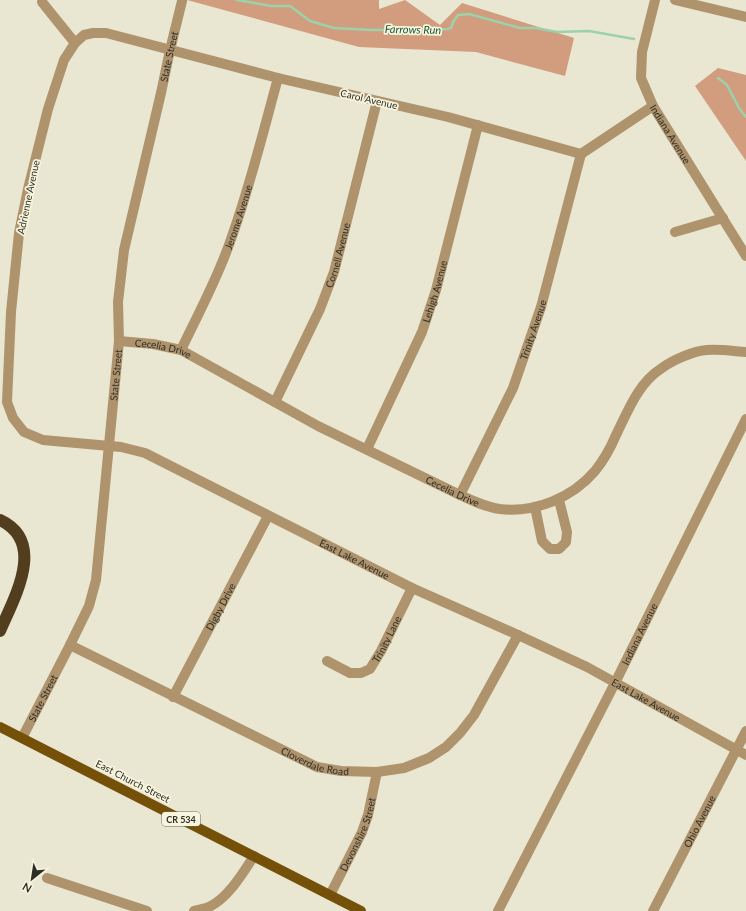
<svg xmlns="http://www.w3.org/2000/svg" width="746" height="911" font-family="Lato,sans-serif">
  <style>
    .forest { fill: #d29c7e }
    .lines { fill: none; stroke-linecap: round; stroke-linejoin: round }
    .stream { stroke: #9bd2ac; stroke-width: 2.5 }
    .minor { stroke: #ae936d; stroke-width: 10 }
    .major { stroke: #755008; stroke-width: 10 }
    .highway { stroke: #523e1e; stroke-width: 12 }
    .labels { text-anchor: middle; dominant-baseline: central; stroke-width: 3.5; stroke-linejoin: round; paint-order: stroke }
    .shield { fill: #f7f5de; stroke: #6b6a5d; stroke-width: 1 }
    .shield-label { font-size: 9px; font-weight: bold; fill: #2f2e26 }
    .street-label { font-size: 10px; fill: #2f2e26; stroke: #f7f5de }
    .water-label { font-size: 11px; font-style: italic; fill: #175532; stroke: #f7f5de }
  </style>
  <rect width="100%" height="100%" fill="#e9e7d1"/>
  <path class="forest" d="M187,0h192v9l26,-9 35,25 22,-22 112,35 -9,38 -89,-24 -117,-5z
    M718,68l28,7v86l-51,-75z"/>
  <g class="lines">
    <path class="stream" d="M237,0l34,6h19l20,15 24,7 38,2 76,-1 3,-1 2,-6 5,-7 11,-1 51,14h16l21,4 32,-1 45,8
      M718,78l9,7 12,23 7,9"/>
    <g class="minor">
      <path id="s1" d="M655,0l-13,52 -1,26 12,28 93,150"/>
      <path d="M675,0l71,17"/>
      <path d="M42,2l33,41"/>
      <path id="s2" d="M653,106l-72,48 -133,-37 -170,-39 -172,-45h-13l-9,2 -9,8 -11,17 -16,49 -20,80 -9,44 -8,79 -4,90 6,16 11,14 19,8 78,7 24,6 267,135 106,47 69,32 159,88"/>
      <path d="M675,232l48,-14"/>
      <path id="s3" d="M119,341l34,3 28,6 137,76 142,69c13,6 26,12 40,14 35,4 72,-11 95,-38 8,-10 16,-24 21,-36 12,-24 22,-52 46,-67 11,-8 31,-17 45,-18 12,-1 26,1 39,2"/>
      <path id="s4" d="M181,350c17,-36 37,-72 50,-111 19,-52 32,-107 47,-161"/>
      <path id="s5" d="M275,402l45,-93 14,-37 43,-171"/>
      <path id="s6" d="M367,449l55,-117 14,-42 42,-165"/>
      <path id="s7" d="M460,495l53,-107 28,-81 40,-153"/>
      <path d="M535,507l7,34 8,8h9l7,-7 1,-10 -8,-32"/>
      <path id="s8" d="M70,645l247,122 24,4 36,1 27,-4 25,-10 17,-11 14,-14 14,-18 44,-80"/>
      <path id="s9" d="M327,661l23,12h11l9,-4 11,-18 31,-63"/>
      <path id="s10" d="M173,697l95,-181"/>
      <path id="s11" d="M22,738l48,-93 19,-39 7,-26 23,-239 -1,-39 6,-52 37,-157 9,-43 12,-49"/>
      <path d="M47,878l100,33"/>
      <path id="s12" d="M330,895l32,-63 6,-17 9,-43"/>
      <path d="M194,911c5,-1 10,-2 15,-4 19,-9 34,-34 45,-51"/>
      <path id="s13" d="M498,911l117,-228 131,-264"/>
      <path id="s14" d="M653,911l93,-180"/>
    </g>
    <path class="major" d="M0,727l361,184"/>
    <path class="highway" d="M0,520c47,22 14,78 0,111"/>
  </g>
  <g class="labels">
    <rect class="shield" x="162" y="812" width="38" height="14" rx="3"/>
    <g class="shield-label">
      <text x="181" y="819">CR 534</text>
    </g>
    <g class="street-label">
      <text stroke="none"><textPath href="#s11" startOffset="705">State Street</textPath></text>
      <text transform="translate(369 99) rotate(13)">Carol Avenue</text>
      <text stroke="none"><textPath href="#s1" startOffset="143">Indiana Avenue</textPath></text>
      <text transform="translate(28 197) rotate(-78)">Adrienne Avenue</text>
      <text stroke="none"><textPath href="#s4" startOffset="145">Jerome Avenue</textPath></text>
      <text stroke="none"><textPath href="#s5" startOffset="160">Cornell Avenue</textPath></text>
      <text stroke="none"><textPath href="#s6" startOffset="172">Lehigh Avenue</textPath></text>
      <text stroke="none"><textPath href="#s7" startOffset="181">Trinity Avenue</textPath></text>
      <text stroke="none"><textPath href="#s3" startOffset="45">Cecelia Drive</textPath></text>
      <text stroke="none"><textPath href="#s11" startOffset="381">State Street</textPath></text>
      <text stroke="none"><textPath href="#s3" startOffset="369">Cecelia Drive</textPath></text>
      <text stroke="none"><textPath href="#s2" startOffset="1373">East Lake Avenue</textPath></text>
      <text stroke="none"><textPath href="#s10" startOffset="102">Digby Drive</textPath></text>
      <text stroke="none"><textPath href="#s13" startOffset="311">Indiana Avenue</textPath></text>
      <text stroke="none"><textPath href="#s9" startOffset="81">Trinity Lane</textPath></text>
      <text stroke="none"><textPath href="#s11" startOffset="45">State Street</textPath></text>
      <text stroke="none"><textPath href="#s2" startOffset="1697">East Lake Avenue</textPath></text>
      <text stroke="none"><textPath href="#s8" startOffset="272">Cloverdale Road</textPath></text>
      <text transform="translate(133 781) rotate(27)">East Church Street</text>
      <text stroke="none"><textPath href="#s14" startOffset="101">Ohio Avenue</textPath></text>
      <text stroke="none"><textPath href="#s12" startOffset="67">Devonshire Street</textPath></text>
    </g>
    <g class="water-label">
      <text transform="translate(413 29) rotate(1)">Farrows Run</text>
    </g>
  </g>
  <g transform="translate(32 879) rotate(210)" stroke="#f7f5de" stroke-width="3" paint-order="stroke">
  <path d="M0-3L7 15L0 10L-7 15Z" fill="#2f2e26"/>
  <text y="-6" font-size="11" font-weight="bold" text-anchor="middle" fill="#2f2e26">N</text>
  </g>
</svg>
